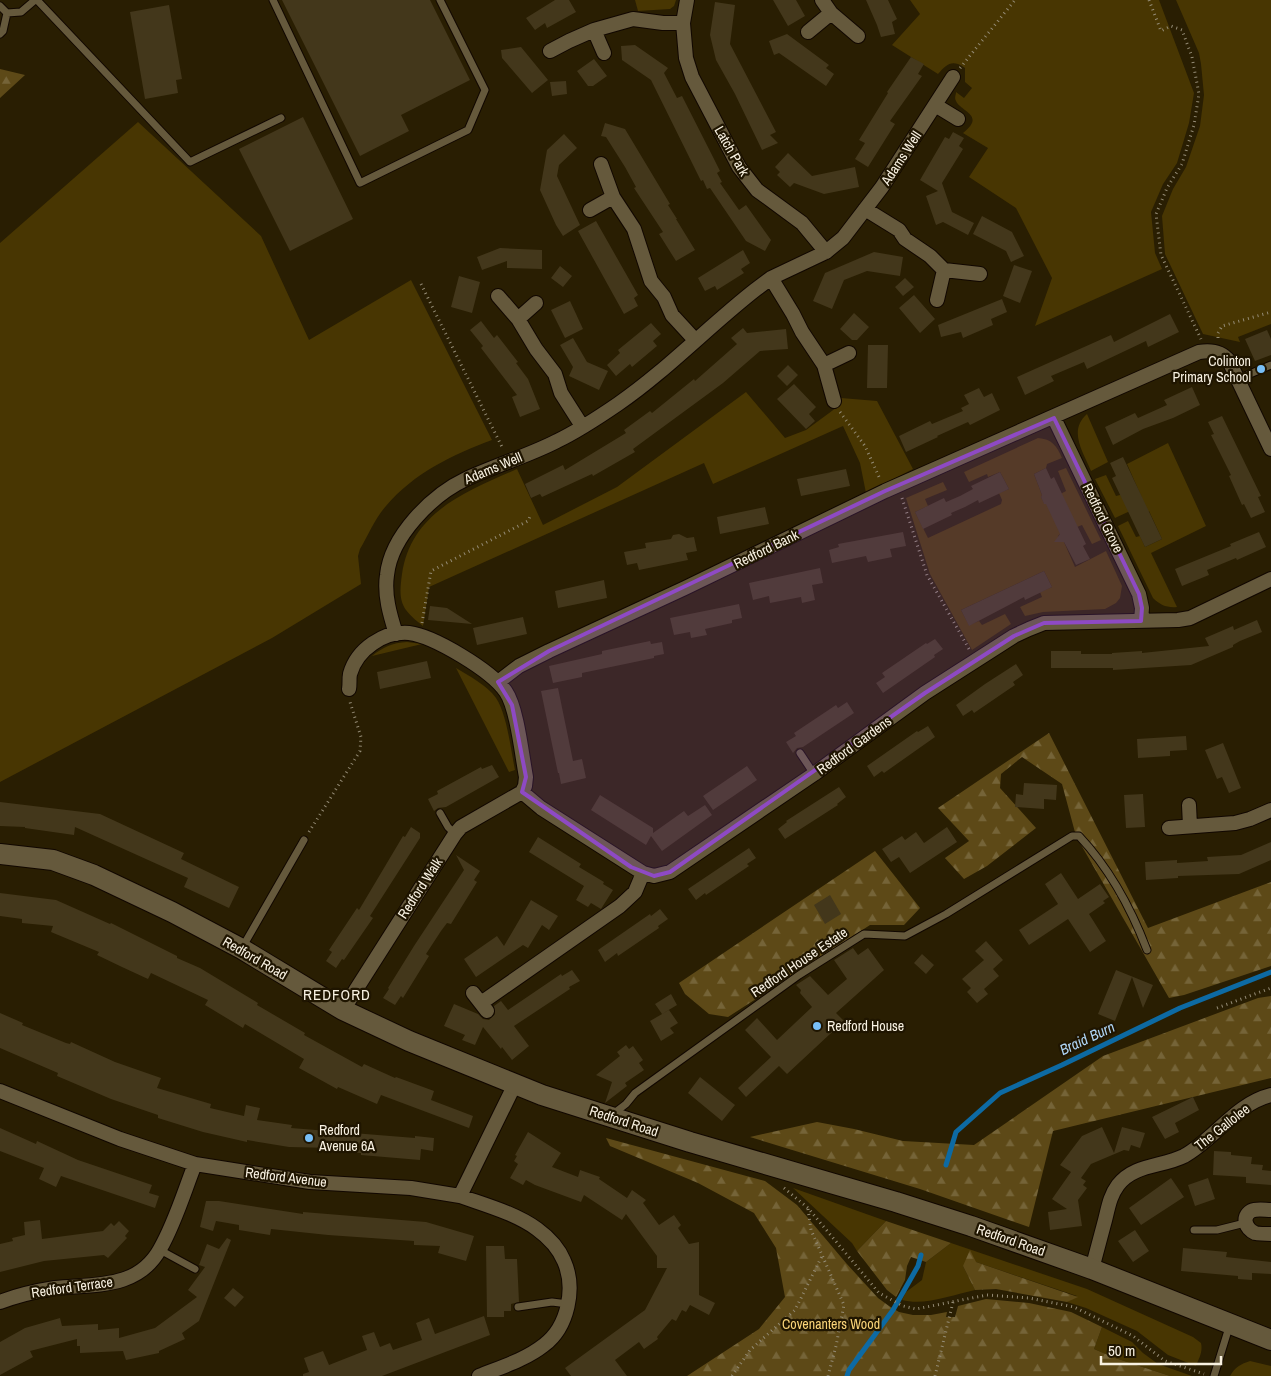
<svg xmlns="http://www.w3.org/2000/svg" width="1271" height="1376" font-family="'Archivo Narrow',sans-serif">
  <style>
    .green { fill: #483602 }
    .forest { fill: url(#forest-firs) }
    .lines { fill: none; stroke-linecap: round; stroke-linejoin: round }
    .stream { stroke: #0d6aa3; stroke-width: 5 }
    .building { fill: #43371b }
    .lane-casing { stroke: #110700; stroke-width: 9 }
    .street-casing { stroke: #110700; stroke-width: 16 }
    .secondary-casing { stroke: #110700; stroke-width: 22 }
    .path { stroke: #948b75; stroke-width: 3; stroke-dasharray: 1 4; stroke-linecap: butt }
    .lane { stroke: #65593c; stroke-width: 7 }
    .street { stroke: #65593c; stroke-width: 14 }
    .secondary { stroke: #65593c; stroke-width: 20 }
    .marked { fill: #8e4ac4; fill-opacity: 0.2; stroke: #8e4ac4; stroke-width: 4; stroke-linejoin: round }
    .poi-dot { fill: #78bff7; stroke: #1f1500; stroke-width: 2 }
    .labels { text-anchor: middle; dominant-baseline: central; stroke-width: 4.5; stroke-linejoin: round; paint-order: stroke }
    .street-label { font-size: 14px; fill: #f8f1e1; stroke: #1f1500 }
    .poi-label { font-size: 14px; fill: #f8f1e1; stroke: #1f1500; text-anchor: start }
    .park-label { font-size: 14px; fill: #fad478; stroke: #1f1500 }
    .neighbourhood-label { font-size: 15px; letter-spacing: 1px; fill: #f8f1e1; stroke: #1f1500 }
    .water-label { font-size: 15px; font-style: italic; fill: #aed3f3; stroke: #1f1500 }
  </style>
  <defs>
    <pattern id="forest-firs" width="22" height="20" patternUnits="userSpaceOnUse" patternTransform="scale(1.25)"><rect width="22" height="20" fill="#5d4917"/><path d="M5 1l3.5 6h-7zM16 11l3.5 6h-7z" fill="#756438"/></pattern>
  </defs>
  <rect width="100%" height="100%" fill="#291e02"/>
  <path class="green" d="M635,0h41l-2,6 -4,3 -32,2z
    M910,0h249l35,93 -5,30 -12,40 -14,21 -12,28 4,41 7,16 -127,57 17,-48 -36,-70 -47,-31 19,-29 -25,-15c23,-18 -2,-21 -7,-32 -2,-3 0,-6 0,-9l8,6 8,-10 -7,-6v-14c-13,-9 -18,-4 -27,6l-46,-29 28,-31z
    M1176,0h95v324l-33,13 2,5 -37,-8 -38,-80 -3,-38 11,-27 13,-22 14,-41 4,-31 -3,-31 -2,-11z
    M138,122l123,114 48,104 102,-60 81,160c-40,15 -78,33 -106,66 -11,12 -18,30 -26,43l-2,7 3,28 -89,54 -272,144v-539z
    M746,392l39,46 21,-8 34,-25 1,-7 36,3 36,68 -47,24 -6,-30 -17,-37 -130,58 -9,-21 -275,124 -6,39c-22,-17 -25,-24 -21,-52 9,-62 65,-83 115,-105l26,56 74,-38z
    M1087,414l21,48 -17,9c-8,-20 -23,-40 -4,-57z
    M1038,438c14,1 19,8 24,20l-15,6 -1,4 -12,6 8,21 -1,2 3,6 22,-12 -8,-20 8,-3 35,72 -9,4 -10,-19 -22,9 -2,2 3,6h3l11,25 31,-16 16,35 -2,12 -4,5 -11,6 -62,3 -18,4 -5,-9 22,-10 -2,-5 12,-5 -8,-16 -83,39 8,15 10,-4 3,4 23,-11 6,10 -39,26 -42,-76 -24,-76 37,-16 4,8 -22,9 3,7 -13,6 13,26 73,-34 1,-4 -3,-7 10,-4 -9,-17 -12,5 -1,-3 -18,8 -5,-10z
    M1168,443l38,83 -55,27 26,54c-10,1 -17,-2 -24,-9l-35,-72 10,-5 8,16 4,-1 5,11 17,-8 -13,-28 -3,1 -3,-7 -28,13 -20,-39 11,-4 10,21 4,-1 22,3 -15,-34z
    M407,642l15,2 -50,12c11,-9 20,-13 35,-14z
    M456,668c13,8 31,17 40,30 11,16 15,53 19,72l-6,2z
    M793,1188l93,33 -29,30 -5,-8z
    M951,1243l136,46 106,48 8,6c2,9 -2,15 -5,23l-28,-11 -31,-24 -51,-23 -19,-6 10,-6 -101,-34 -13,4 12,24c-23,5 -50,16 -73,10l4,-8 16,-12 4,-18z
    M1102,1327l30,15 11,11 15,11 34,12h-22l-55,-18 -21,-9z
    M1250,1361l21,5v10h-41c5,-9 11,-12 20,-15z"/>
  <path class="forest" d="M0,69l25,6 -25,23z
    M1049,733l99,195 123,-46v84l-87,29 -15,3 -93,-162 -14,-52 -40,-27 -21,17 -1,14 36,40 -49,38 -23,13 -19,-21 24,-17 -31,-33z
    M875,851l45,57 -16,17h-34l-142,92 -19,-3 -24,-20 -6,-11z
    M1271,996v82l-218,53 -24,96 -109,-38 -170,-52 67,-15 37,7 49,12 71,4 129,-89 155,-58z
    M606,1138l159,43 32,24 49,58 32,35 11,8 10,6 14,3h18l16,-3 -1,5h9l3,-11 28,-7 43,4 42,9 31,15 -8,22 21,9 55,18h-483l72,-47 26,-32 -9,-49 -22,-35 -56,-30 -88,-37z
    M886,1221l65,22 -25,19 -15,-5 -4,9 -2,14 -9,17 -9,-7 -30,-39z
    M970,1250l6,12 102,35 -11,5 -71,-13 -21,1 -12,-24z"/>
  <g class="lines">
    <path class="stream" d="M946,1165l10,-33 44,-39 62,-28 118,-57 91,-36
      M847,1376l2,-6 44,-60 25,-44 3,-11"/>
  </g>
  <path class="building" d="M282,0h148l40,80 -69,35 8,16 -49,25z
    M555,0h14l7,12 -29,16 -2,-5 -10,7 -9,-12z
    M773,0h23l9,16 -17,10z
    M866,0h22l9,19 -5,3 3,12 -14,3 -4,-12z
    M715,2l20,3 -5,39 46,88 -6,3 8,8 -16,7 -27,-56 -19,-34 -6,-25z
    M169,5l13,74 -6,1 2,13 -33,6 -15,-87z
    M787,34l42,31 -3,3 8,6 -8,12 -47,-33 -5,2 -5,-14z
    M635,45l33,23 -4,5 13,25 5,-2 31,61 7,14 -3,2 5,9 -2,1 19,27 7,-5 25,35 -6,11 -19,-10 -36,-53 -3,1 -4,-9 -2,1 -50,-101 -29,-20 -1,-14z
    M521,47l27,33 -16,13 -30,-35 -1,-8z
    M911,57l13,7 -6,10 4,2 -32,45 5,3 -27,43 -13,-8 10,-16 -6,-3 29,-47 -1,-1z
    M594,59l13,17 -14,10h-5l-11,-15z
    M566,81l1,13 -15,2 -2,-14z
    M303,117l50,102 -63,32 -51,-102z
    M605,123l20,6 45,75 -2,1 9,14h-1l19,31 -19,11 -17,-27 4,-2 -29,-44 2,-1 -11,-20 -19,-30 -5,-1z
    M953,132l11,6 -5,8 4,3 -21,34 10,29 22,11 -6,12 -25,-13 -7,3 -10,-29 12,-5 -18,-11 25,-43 4,2z
    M564,134l13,14 -18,17 -2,11 23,49 -17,11 -7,-11 -16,-35 7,-40z
    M788,153l24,23 43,-9 4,20 -35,7 -30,-11 -4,4 -13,-12 3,-3 -5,-5z
    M982,216l30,16 12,24 -13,6 -5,-11 -33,-17z
    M596,221l42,74 -4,3 4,8 -14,8 -46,-83z
    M500,248l42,2v19l-35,-1v-7l-25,9 -5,-13z
    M743,250l7,13 -9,6 3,4 -27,17 -2,-4 -10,5 -7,-13z
    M874,252l29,5 -3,19 -33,-5 -23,9 -12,29 -19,-8 12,-28z
    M1014,265l18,6 -12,32 -17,-7z
    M560,266l12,10 -9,11 -12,-9z
    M459,276l21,6 -8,31 -21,-6z
    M905,278l9,9 -11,9 -8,-9z
    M914,295l21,24 -15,14 -21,-25z
    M1002,299l5,13 -16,7 2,6 -30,13 -2,-6 -20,5 -3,-12z
    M570,301l13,28 -18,9 -14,-28z
    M854,313l15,14 -12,13h-5l-12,-11z
    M1170,314l9,18 -31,15 -2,-6 -59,28 -3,-7 -33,14 3,5 -29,14 -8,-18 94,-42 3,7z
    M481,321l13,17 3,-3 21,27 -2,1 12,16 12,30 -20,8 -8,-20 5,-2 -36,-47 2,-2 -13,-16z
    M651,323l10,11 -8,7 4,5 -25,21 -2,-3 -14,12 -9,-11 13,-12 -2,-3z
    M743,328l4,5 39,-4 2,20 -28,2 -37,32 -90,66 2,3 -42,24 -1,-2 -50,23 -2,-3 -9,4 -6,-14 38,-19 2,5 61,-37 -2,-3 26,-19 2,2 42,-34 1,2 42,-37 -6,-6z
    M1267,330l4,9v16l-16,6 -10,-22z
    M573,338l14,24 21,9 -9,19 -30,-14 4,-9 -13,-22z
    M868,345h20l-1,43h-20z
    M788,365l10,10 -11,11 -10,-10z
    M794,384l22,23 -7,7 6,7 -9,8 -29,-30z
    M1192,387l8,18 -27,13 -30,11 -30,16 -8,-18 30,-14 3,5 29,-13 -3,-5z
    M979,388l5,9 8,-4 8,17 -30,15 -2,-3 -31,14 1,1 -32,15 -7,-16 31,-15 2,3 31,-13 -2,-3 8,-4 -5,-9z
    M1222,416l39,80 -3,1 7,15 -14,6 -7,-14 -2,1 -13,-29 2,-1 -20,-40 3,-1 -6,-12z
    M1123,457l39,82 -17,8 -33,-69 4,-2 -6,-13z
    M1046,468l5,11 3,-2 32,67 -3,2 7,13 -14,6 -12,-23h-10l6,-8 -14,-30h-2l-3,-7 1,-2 -8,-21z
    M846,469l4,17 -49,10 -4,-17z
    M1000,472l9,17 -30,14 -1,-3 -13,7 -14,6 1,2 -29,14 -8,-17 29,-14 2,4 14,-6 13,-7 -2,-3z
    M765,507l4,17 -49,10 -3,-17z
    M903,532l3,14 -16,3 2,8 -24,5 -2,-6 -34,7 -3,-13 10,-3 -1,-3z
    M1259,532l7,15 -29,13 -1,-2 -29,12 2,5 -27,11 -7,-17 56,-23 -1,-2z
    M679,534l8,4 7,-1 3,14 -11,2 2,7 -49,10 -2,-7 -10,2 -3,-13 22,-4 -1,-5 26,-4 2,-4z
    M820,568l3,15 -11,2 3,15 -13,3 -1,-6 -31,6 -1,-7 -16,4 -4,-17z
    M1044,571l8,16 -27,13 -1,-3 -55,29 -8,-16z
    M604,580l3,18 -49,10 -3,-17z
    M739,604l3,14 -10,2v3l-27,6 2,6 -16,3 -1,-6 -16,3 -4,-17z
    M430,606l17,2 25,16 -44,-4z
    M523,617l4,17 -50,11 -4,-17z
    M1257,620l5,12 -22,9 -7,4v2l-42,18 -78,5v-2h-62v-17h30v3h31v-1l30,-2v2l67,-7 -4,-8 28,-12 1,4z
    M935,639l8,10 -9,6 1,2 -52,36 -7,-10 9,-6 -3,-4 44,-30 1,1z
    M650,641l1,3 11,-2 2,12 -10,2v2l-72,15v4l-29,6 -4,-17 53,-12v-3z
    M427,661l4,17 -51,11 -3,-17z
    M1016,664l7,11 -10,7 2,3 -41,28 -2,-3 -9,6 -7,-11 29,-21z
    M558,688l15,73 9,-2 4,19 -25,6 -2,-11h-1l-17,-82z
    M847,702l7,11 -51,34 -6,1 -4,5 -7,-11 10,-6 -2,-3 42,-28 2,3z
    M928,726l7,11 -51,36 -2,-2 -8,6 -7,-11 50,-35 1,1z
    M1186,736l1,14 -17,1v5l-32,2 -1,-19z
    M1223,743l18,45 -12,5 -7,-16 -5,2 -12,-29z
    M492,765l7,12 -53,30 -8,1 -4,3 -6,-12 10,-5 -1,-3 44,-24 1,2z
    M747,766l10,14 -44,30 -10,-14z
    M1024,783l33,2 -1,15 -12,-1v10l-29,-2 1,-13 7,1z
    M839,787l7,10 -9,7 1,1 -53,34 -7,-10 9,-7 -1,-1z
    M1143,794l2,33 -19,1 -2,-33z
    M600,795l53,33v5l31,-22 4,5 17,-11 7,10 -50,36 -11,-15 -5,9 -55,-35z
    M0,802l100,12 84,39 -3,6 58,28 -10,21 -45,-21 4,-9 -113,-51 -1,8 -49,-7v-1l-25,-1z
    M411,827l9,6v5l-50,78 3,2 -29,42 -2,-1 -6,9 -10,-7 6,-9 -3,-2 28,-42 2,2 44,-74 2,1z
    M947,827l10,15 -47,31 -11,-16 -8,5 -9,-13 20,-13 3,4 11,-8 8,11z
    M538,837l43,27 -2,3 25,15 -1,2 10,6 -12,19 -10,-6 -3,4 -12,-7 8,-14 -55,-34z
    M1271,842v18l-32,14 -61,2v2l-32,2 -1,-18 32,-2v3l31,-2 -1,-4 34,-2z
    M749,848l7,10 -9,6 2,2 -43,29 -1,-2 -9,7 -8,-11z
    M456,855l24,16 -6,9 3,2 -26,42 -4,-1 -6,8 -15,23 3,2 -26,42 -2,-2 -6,9 -12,-7 6,-9 -1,-1 26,-42 50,-76z
    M1061,873l17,26 22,-15 9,13 -6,4 2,2 -16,11 17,27 -16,11 -22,-33 -39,26 -10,-15 39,-26 -13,-20z
    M0,893l56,7 54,24 1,-1 66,33v2l23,10 58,35 -1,2 48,28 -1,2 58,32 2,-3 31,14 1,-1 38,14 -3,9 42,16 -4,12 -88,-33 -4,9 -39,-17 -1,2 -38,-21 5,-9 -59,-35 -2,4 -38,-23 3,-5 -57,-27 -3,6 -26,-12 -25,-12 2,-3 -48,-20 2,-6 -31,-3v-4l-22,-3z
    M830,895l11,19 -16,10 -11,-19z
    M531,900l27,16 -9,14 -7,-5 -14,23 -5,-3 -47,32 -12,-18 33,-23 7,10z
    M660,909l8,10 -10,7 1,2 -41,28 -1,-3 -12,9 -7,-12 52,-36 1,2z
    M986,941l17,19 -10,9 6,7 -15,13 4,5 -11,9 -10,-11 4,-4 -9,-9 22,-19 -9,-9z
    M853,948l5,7 10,-7 16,22 -48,43 8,8 -57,53 -8,-8 -33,31 -8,-9 33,-31 -26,-27 12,-12 20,22 35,-33 -12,-14 1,-3 -5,-5 14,-9 18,19 19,-16 -13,-19z
    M922,954l12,11 -8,9 -12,-11z
    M572,970l8,11 -11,6 1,2 -56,37 15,20 -17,14 -10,-13 -1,2 -18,-22 -8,18 -13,-5 3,-5 -21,-9 10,-22 24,10 5,5 6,1 6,-6 -1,-8 7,-5 7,9 53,-36 1,2z
    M1116,970l37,15 -10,23 -11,-31 -17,44 -17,-7z
    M671,994l6,11 -15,9 -7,-10z
    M669,1010l9,13 -8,5 4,5 -13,8 -11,-20z
    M0,1013l23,10 -1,2 44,18 4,1 1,-2 44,20 46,16 -4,10 54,16 -1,4 34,8 2,-11 14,3 -3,12 35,5 -1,3 124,10v-2l19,2 -1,13 -12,-2 -1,11 -59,-5v-2l-28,-2v-3l-44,-1 -42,-7v2l-44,-10 -45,-14v-3l-47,-16 -54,-23 1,-3 -58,-25z
    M626,1045l3,4 4,-3 10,14 -4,3 5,7 -19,13 2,3 -22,17 7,-21 -16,-7 24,-19 -3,-4z
    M700,1077l35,28 -13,16 -34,-28z
    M1193,1097l6,13 -24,13 4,9 -14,7 -13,-22z
    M1102,1127l12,26 8,-26 23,6 -5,15 -9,-3 -2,6 -5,-1 -33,14 -10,14 5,3 -3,4 4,3 -9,12 4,26 -32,4 -2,-18 19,-3 -15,-10 19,-27 -11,-7 22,-29z
    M0,1128l36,16 1,-3 41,19 74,25 -3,8 10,3 -4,12 -94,-32 -5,11 -17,-8 5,-11 -44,-17z
    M528,1132l33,21 -9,14 26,10 2,-7 20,7 -1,2 28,19 5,-8 14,10 -3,3 16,22 15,-10 7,10 -3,3 11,16 10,-2v53l16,8 -6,12 -19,-10 -4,7 -4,-2 -6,11 -4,-2 -15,18 1,2 -14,10 -5,-7 -24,18 12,16h-56l-6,-8 80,-58 22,-42h-10v-12l-31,-42 -4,6 -38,-25 -3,7 -46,-17 -9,-5 -3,5 -13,-7 8,-14 -4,-3 3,-5 -2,-1z
    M1214,1151l17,1v3l21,2 -1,7 12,1 -1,5 9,1v14l-25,-2v-6l-33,-2z
    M1171,1178l13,19 -43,28 -12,-17z
    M1208,1178l7,21 -20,7 -7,-21z
    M206,1201h13l84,13v-2l123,10 48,14 -8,25 -28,-8 2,-7 -26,-1v-4l-86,-6 -57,-6 -1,6 -31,-5v-5l-23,-4 -3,10 -13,-4z
    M40,1220l2,19 61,-8 8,-8 3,3 5,-5 10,10 -4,5 2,2 -19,20 -4,-3 -60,6 -44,11v-28l13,-3 -1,-3 13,-3 -1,-13z
    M1135,1230l14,21 -16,11 -15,-21z
    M227,1238l4,2 -32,81 -17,12 3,6 -26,12v2l-33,7 -3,-9 -43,2v-7h-3v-7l-47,12 3,6 -33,18v-33l25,-14 35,-10 2,8 36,-2v6l21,-2v10l36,-10 42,-31 -9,-7 17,-23 -6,-2 8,-21 12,5z
    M486,1246h18l1,13h12l2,43 -8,2v7h-7v6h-17z
    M1183,1248l44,4 -1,5 45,5v12l-19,-1v7l-14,-1v-3l-57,-5z
    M233,1288l11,9 -9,10 -11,-9z
    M484,1316l6,19 -108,41h-79v-2l6,-2 -5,-14 19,-7 6,14 38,-15 -5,-14 12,-4 6,15 10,-4 3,7 29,-10 -6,-17 13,-5 6,16z"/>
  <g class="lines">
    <defs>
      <path id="lane" d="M37,0l153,162 91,-44
        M273,0l87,183 108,-53 17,-40 -45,-90
        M0,6l7,7 14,-1 14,-12
        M0,34l3,-3 4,-18
        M1238,379l33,-14
        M800,753l14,21
        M440,813l8,14 7,7
        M242,948l62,-108
        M613,1114l13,-10 9,-11 164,-118 65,-41 41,2 41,-22 126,-78h7c31,33 52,72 68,114
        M1194,1230h23l28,-7
        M160,1250l35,19
        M518,1307l34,-5 16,2
        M1214,1376l16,-52"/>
      <path id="street" d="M687,0l-4,23 3,35 6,19 47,90 18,23 45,33 24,29
        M822,0l9,13 27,23
        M594,30l10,23
        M808,32l23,-19
        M550,51l19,-10 25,-11 39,-11 30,4h20
        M935,105l23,14
        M601,164l12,33 21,32 17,52 13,16 8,18 23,25
        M865,209l34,21 6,9 25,17 14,14 36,4
        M590,210l23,-13
        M771,278l22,36 9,18 22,33 10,36
        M498,296l20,23 18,30 19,25 6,19 21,33
        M937,300l7,-30
        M518,319l18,-16
        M824,365l25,-12
        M1054,418l85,176 3,14 -1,13
        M396,634c-6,-19 -12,-39 -9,-59 4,-39 45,-80 79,-96 30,-14 62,-23 91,-38 21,-10 42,-24 61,-37 48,-33 91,-78 137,-114l16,-12 55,-26 17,-14 39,-51 71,-110
        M498,682l21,-16 30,-15 136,-63 200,-97 314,-139c12,-2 22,-1 30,9l42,88
        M522,792l19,16 102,65
        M1189,805l1,21
        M1169,828l66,-5 15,-4 21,-9
        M473,993l14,18
        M481,1003l139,-97 15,-14 8,-19 11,3 16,-4 144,-98 111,-81 89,-57 15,-7 15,-6 134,-3 12,-2 81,-39
        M343,1010l112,-176 6,-7 61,-35 3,-6 1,-9c-4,-21 -9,-69 -20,-85 -14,-21 -72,-56 -97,-59 -25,-2 -52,16 -59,41 -1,5 0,10 -1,15
        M0,1091l120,48 75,25 115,18 101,6 49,8 55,-112
        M460,1196c25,9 55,17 77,33 11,8 22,20 27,32 12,27 4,66 -20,84 -19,15 -43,22 -65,31
        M1271,1210c-6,0 -14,-2 -20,1 -10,6 -5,18 4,22 5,1 11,1 16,1
        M1092,1269c4,-15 8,-30 12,-45 4,-14 5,-27 14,-39 16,-21 44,-18 66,-29 31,-17 51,-52 87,-61
        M0,1302c18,-7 36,-11 55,-14 40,-4 83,1 105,-39 15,-26 24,-57 35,-85"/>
      <path id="secondary" d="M0,854l53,6 41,15 78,37 70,37 101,61 66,31 133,54 148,47 206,60 75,24 121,43 179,71"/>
    </defs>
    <use href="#lane" class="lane-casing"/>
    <use href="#street" class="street-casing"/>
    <use href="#secondary" class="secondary-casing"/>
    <path class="path" d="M1149,0l12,31 10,-5 11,4 10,27 7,37 -5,31 -12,39 -15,24 -11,26 5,41 40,84
      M960,68l55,-68
      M421,284l82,165
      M1218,338v-5l4,-7 49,-14
      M840,412l25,34 15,33
      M902,498l25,77 42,74
      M422,623l9,-52 97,-50 3,-7
      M309,832l51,-81 1,-14 -11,-35
      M1217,1008l54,-20
      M784,1188l24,20 71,85 24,13 13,3 71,-14 42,3 45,9 59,29 32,25 39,13
      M808,1209l3,21 33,75 -8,41 -8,30
      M732,1376l18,-26 45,-40 27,-54
      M935,1376l18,-74"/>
    <use href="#lane" class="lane"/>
    <use href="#street" class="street"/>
    <use href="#secondary" class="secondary"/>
  </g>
  <path class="marked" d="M1054,418l85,176 3,14 -1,13 -97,2 -30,13 -89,57 -255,179 -16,4 -23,-9 -109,-75 4,-15 -14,-72 -14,-23 51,-31 336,-160z"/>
  <g class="poi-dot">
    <circle cx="1261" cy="369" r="5"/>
    <circle cx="817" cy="1026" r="5"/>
    <circle cx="309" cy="1138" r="5"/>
  </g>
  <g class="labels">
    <g class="street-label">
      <text transform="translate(732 151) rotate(60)">Latch Park</text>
      <text transform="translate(901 158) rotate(-57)">Adams Well</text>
      <text transform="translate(493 468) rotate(-23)">Adams Well</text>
      <text transform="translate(1103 518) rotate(64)">Redford Grove</text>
      <text transform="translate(766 549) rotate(-26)">Redford Bank</text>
      <text transform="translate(854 745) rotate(-36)">Redford Gardens</text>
      <text transform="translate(420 888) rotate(-57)">Redford Walk</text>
      <text transform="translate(255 958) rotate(30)">Redford Road</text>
      <text transform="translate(799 962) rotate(-34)">Redford House Estate</text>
      <text transform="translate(624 1121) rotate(18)">Redford Road</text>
      <text transform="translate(1222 1127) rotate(-38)">The Gallolee</text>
      <text transform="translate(286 1177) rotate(7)">Redford Avenue</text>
      <text transform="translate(1011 1240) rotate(19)">Redford Road</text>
      <text transform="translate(72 1287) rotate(-8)">Redford Terrace</text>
    </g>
    <g class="poi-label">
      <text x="1251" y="361" text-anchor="end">Colinton<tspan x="1251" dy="16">Primary School</tspan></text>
      <text x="827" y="1026">Redford House</text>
      <text x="319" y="1130">Redford<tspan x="319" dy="16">Avenue 6A</tspan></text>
    </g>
    <g class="park-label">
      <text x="831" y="1324">Covenanters Wood</text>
    </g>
    <g class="neighbourhood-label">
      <text x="337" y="994">REDFORD</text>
    </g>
    <g class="water-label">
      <text transform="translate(1087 1038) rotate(-25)">Braid Burn</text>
    </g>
  </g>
  <path d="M1101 1356v8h120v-8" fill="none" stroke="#f8f1e1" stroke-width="2.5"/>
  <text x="1108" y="1356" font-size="15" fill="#f8f1e1" stroke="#1f1500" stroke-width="4" paint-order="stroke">50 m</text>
</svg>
